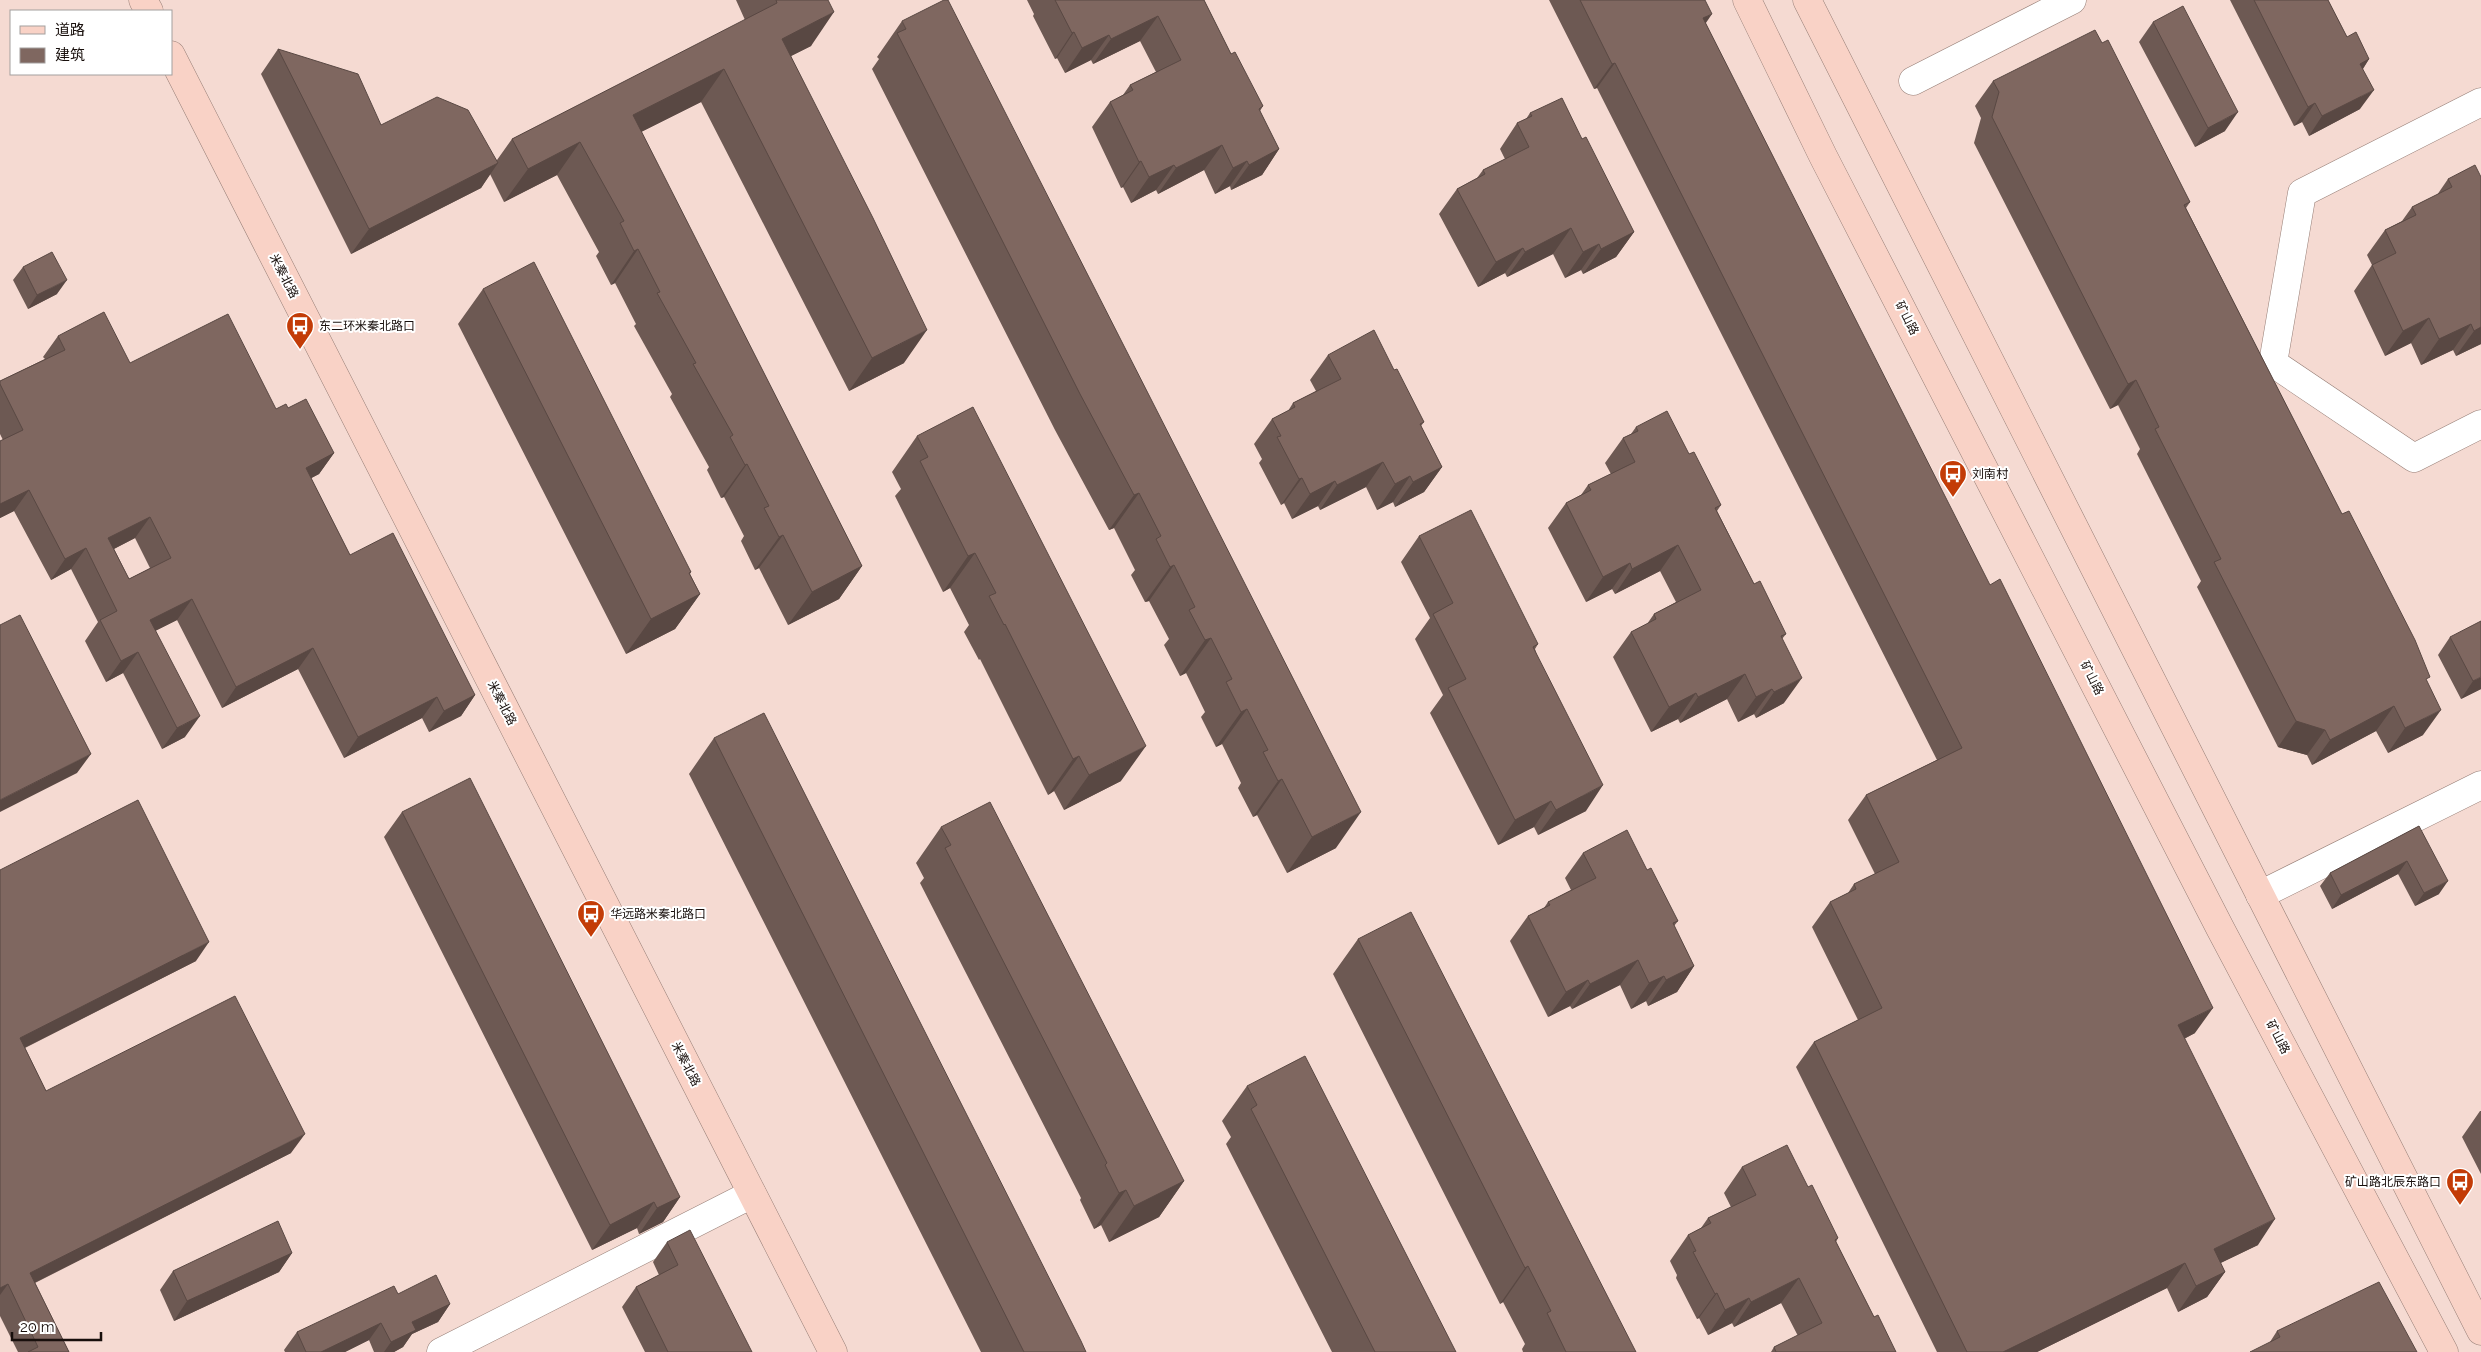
<svg xmlns="http://www.w3.org/2000/svg" width="2481" height="1352" font-family="Raleway,'Noto Sans SC',sans-serif">
  <style>
    .lines { fill: none; stroke-linecap: round; stroke-linejoin: round }
    .street-casing { stroke: #977f77; stroke-width: 29 }
    .secondary-casing { stroke: #977f77; stroke-width: 29 }
    .street { stroke: #fff; stroke-width: 28 }
    .secondary { stroke: #f9d2c6; stroke-width: 28 }
    .wall { fill: #6d5953; fill-rule: evenodd }
    .shaded-wall { fill: #594843 }
    .building { fill: #7f6760; stroke: #594843; fill-rule: evenodd }
    .labels { text-anchor: middle; dominant-baseline: central; stroke-width: 4; stroke-linejoin: round; paint-order: stroke }
    .street-label { font-size: 12px; fill: #180f0c; stroke: #fff }
    .poi-label { font-size: 12px; fill: #180f0c; stroke: #fff; text-anchor: start }
  </style>
  <rect width="100%" height="100%" fill="#f5dad2"/>
  <g class="lines">
    <defs>
      <path id="street" d="M1913,81l159,-81
        M2481,102l-179,91 -29,170 141,95 67,-34
        M2260,895l221,-110
        M441,1352l311,-158"/>
      <path id="secondary" d="M143,0l6,11
        M1747,0l76,156 397,772 224,424
        M1807,0l674,1331
        M171,55l662,1297"/>
    </defs>
    <use href="#street" class="street-casing"/>
    <use href="#secondary" class="secondary-casing"/>
    <use href="#street" class="street"/>
    <use href="#secondary" class="secondary"/>
  </g>
  <path class="wall" d="M736,0h92l-17,46 -20,10 113,307 -55,28 -148,-289 -60,30 221,434 -23,33 -51,26 -29,-57 -4,2 -14,-29 3,-5 -20,-39 -3,1 -14,-28 2,-3 -39,-70 2,-3 -38,-68 2,-2 -21,-41 -4,2 -15,-29 3,-4 -42,-77 -53,27 -14,-28 -9,14 -130,66 -90,-180 17,-25 103,76 116,35 15,-21 233,-119z
    M1027,0h177l27,54 32,52 -3,5 19,38 -17,26 -31,15 -1,-4 -15,8 -11,-24 -46,24 -2,-4 -25,13 -8,-16 -2,1 -29,-61 18,-25 13,-7 7,-10 26,-13 -16,-31 -47,23 -2,-4 -26,13 -8,-15 -2,1 -22,-43 1,-2z
    M1549,0h156l1,24 489,1009 -11,6 74,206 -38,18 5,9 -18,25 -29,15 -11,-24 -130,64h-100l-141,-285 18,-25 44,-22 -46,-93 18,-25 18,-9 6,-9 21,-10 -27,-54 18,-25 71,-35 -340,-672 -3,1z
    M2230,0h98l19,37 22,22 -6,10 -3,40 -51,27 -7,-14 -8,4z
    M902,21l434,827 -49,25 -30,-58 -4,2 -15,-29 3,-5 -19,-39 -6,3 -15,-30 4,-5 -19,-39 -6,3 -16,-31 5,-6 -20,-38 -4,1 -14,-27 4,-5 -21,-42 -5,2 -54,-100 -183,-361 7,-10 -2,-2z
    M2153,22l72,109 -30,16 -56,-105z
    M2102,43l88,159 -4,6 241,474 -4,53 -35,18 -12,-22 -64,34 -5,-10 -29,-8 -81,-160 4,-6 -64,-127 3,-5 -22,-44 -8,4 -136,-266 7,-25 -6,-12 18,-25z
    M1530,113l52,26 52,93 -18,25 -33,17 -2,-4 -16,8 -12,-24 -46,23 -2,-4 -27,14 -39,-73 18,-25 20,-11 6,-8 22,-11 -5,-10 17,-26 9,-4z
    M2481,177v167l-25,12 -3,-6 -32,15 -10,-22 -26,13 -31,-65 18,-26 -5,-10 18,-25 17,-9 10,-14 25,-12 11,-16z
    M23,267l34,27 -29,15 -15,-29z
    M483,289l208,283 -1,2 10,20 -25,35 -49,25 -168,-330z
    M58,336l72,27 146,46 12,-1 46,45 -15,21 -8,4 39,77 125,140 -14,21 -32,16 -7,-14 -78,40 -46,-89 -76,39 -45,-88 -22,11 30,106 -23,12 -39,-76 -17,9 -21,-41 13,-19 -27,-53 -20,11 -37,-69 -14,7v-77l3,-1 -3,-6v-53l45,-22 -2,-2zM135,538l15,30 -21,11 -15,-30z
    M1328,355l66,15 30,52 -3,4 21,41 -18,25 -29,15 -2,-5 -16,8 -11,-23 -46,23 -2,-4 -26,13 -8,-16 -3,2 -22,-42 3,-4 -8,-15 18,-25 16,-8 5,-8 23,-12 -6,-11z
    M1636,427l53,27 32,51 -4,6 37,73 32,50 -4,5 2,64 -28,15 -2,-4 -16,8 -11,-23 -47,24 -2,-4 -27,13 -38,-75 18,-25 16,-8 7,-10 22,-12 -16,-31 -45,23 -3,-5 -26,13 -38,-74 18,-25 15,-8 7,-10 23,-11 -6,-11 18,-25 8,-4z
    M917,436l204,345 -57,29 -10,-19 -6,4 -68,-136 -1,1 -15,-28 5,-7 -19,-37 -7,4 -48,-96 6,-7 -9,-17z
    M1419,536l119,108 -3,5 51,162 -48,24 -4,-8 -36,18 -68,-132 13,-18 -28,-56 15,-21 -29,-56z
    M2450,637l31,52 -20,10 -23,-44z
    M714,738l372,614h-105l-292,-578z
    M402,812l278,385 -17,25 -24,12 -2,-6 -45,22 -208,-413z
    M2419,826l20,68 -24,12 -17,-32 -66,35 -12,-23 10,-13z
    M941,827l243,354 -25,36 -50,25 -8,-17 -7,4 -14,-29 1,-2 -161,-315 4,-5 -8,-15z
    M1583,853l64,17 31,51 -4,5 20,40 -17,26 -29,14 -2,-5 -15,8 -11,-24 -48,24 -2,-3 -22,11 -38,-76 18,-25 16,-8 4,-6 23,-12 -6,-12z
    M0,870l196,91 -171,87 21,43 245,62 -256,130 34,69h-51l-18,-36z
    M1358,939l278,413h-113l-1,-3 3,-5 -22,-42 -3,2 -167,-330z
    M1247,1086l209,266h-124l-106,-208 5,-7 -9,-16z
    M2480,1111h1v63l-19,-37z
    M1742,1167l66,20 30,51 -2,4 38,75 22,35h-125l3,-5 24,-11 -17,-33 -47,24 -2,-4 -24,12 -9,-17 -2,1 -21,-41 1,-3 -7,-14 18,-26 13,-7 7,-10 23,-11 -7,-14z
    M667,1242l85,110h-107l-23,-45 14,-20 23,-12 -6,-13z
    M292,1253l-13,19 -105,49 -14,-31 13,-19z
    M398,1294l52,10 -12,18 -26,12 -9,13 -9,5h-20l-5,-12 -24,12h-60l-1,-2 13,-18z
    M2277,1331l140,21 -147,-10z"/>
  <path class="shaded-wall" d="M834,12l-23,34 -52,26 23,-33z
    M1712,14l-17,25 8,-21z
    M1158,16l-18,25 -47,23 18,-25z
    M1074,32l-17,26 -2,1 17,-26z
    M1109,35l-18,25 -26,13 17,-25z
    M2369,59l-13,20 4,-15z
    M1615,63l-18,25 -3,1 18,-25z
    M724,69l-23,33 -92,46 24,-33z
    M2374,90l-14,19 -51,27 13,-20z
    M2315,103l-13,19 -8,4 14,-19z
    M2238,112l-13,19 -30,16 13,-19z
    M580,142l-23,33 -53,27 24,-33z
    M1222,145l-18,25 -46,24 18,-26z
    M1279,149l-17,26 -31,15 18,-25z
    M1141,161l-18,26 -2,1 18,-26z
    M1247,161l-17,25 -15,8 18,-26z
    M498,163l-17,25 -130,66 18,-25z
    M1174,165l-18,25 -25,13 18,-26z
    M1571,228l-18,26 -46,23 18,-25z
    M1634,232l-18,25 -33,17 18,-25z
    M1599,244l-18,26 -16,8 18,-26z
    M1523,248l-18,25 -27,14 18,-25z
    M638,249l-23,34 -4,2 23,-34z
    M67,280l-10,14 -29,15 9,-14z
    M2429,318l-18,25 -26,13 18,-25z
    M2471,324l-18,26 -32,15 18,-26z
    M2481,327v17l-25,12 18,-25z
    M927,330l-23,33 -55,28 23,-33z
    M2136,380l-18,25 -8,4 18,-25z
    M334,453l-15,21 -28,15 15,-21z
    M1383,462l-17,25 -46,23 17,-25z
    M747,464l-23,33 -3,1 24,-33z
    M1442,467l-18,25 -29,15 18,-25z
    M1410,476l-17,26 -16,8 18,-26z
    M1302,478l-18,25 -3,2 18,-26z
    M1335,481l-17,25 -26,13 18,-25z
    M29,490l-15,21 -14,7v-14z
    M1139,493l-25,35 -5,2 25,-35z
    M150,517l-15,21 -41,21 14,-21z
    M783,535l-24,33 -4,2 24,-33z
    M1678,545l-18,26 -45,23 17,-25z
    M86,548l-15,21 -20,11 14,-21z
    M975,553l-25,35 -7,4 25,-36z
    M1630,563l-18,26 -26,13 17,-25z
    M1174,565l-25,36 -4,1 25,-35z
    M862,566l-23,33 -51,26 24,-33z
    M700,594l-25,35 -49,25 25,-35z
    M192,599l-15,21 -42,21 15,-21z
    M1211,638l-25,35 -6,3 25,-36z
    M313,648l-15,21 -76,39 14,-21z
    M138,652l-15,21 -17,9 15,-21z
    M1745,674l-18,25 -47,24 18,-26z
    M2481,677v12l-20,10 12,-18z
    M1802,678l-18,25 -28,15 18,-26z
    M1772,689l-18,25 -16,8 18,-25z
    M1696,693l-18,26 -27,13 18,-25z
    M475,695l-14,21 -32,16 15,-21z
    M437,697l-15,21 -78,40 14,-21z
    M2394,706l-18,25 -64,34 18,-25z
    M1247,709l-25,35 -6,3 25,-35z
    M2441,710l-18,25 -35,18 17,-25z
    M200,716l-15,21 -23,12 15,-21z
    M2296,721l29,9 -18,25 -29,-8z
    M1146,746l-25,35 -57,29 25,-35z
    M91,754l-14,19 -77,39v-12z
    M1079,756l-25,35 -6,4 25,-36z
    M1282,779l-25,36 -4,2 25,-36z
    M1603,785l-17,26 -48,24 18,-25z
    M1551,801l-17,26 -36,18 17,-25z
    M1361,812l-25,36 -49,25 25,-36z
    M2407,861l-9,13 -66,35 9,-14z
    M2448,881l-9,13 -24,12 9,-13z
    M209,942l-13,19 -190,96 14,-19z
    M1638,960l-18,25 -48,24 18,-25z
    M1694,966l-17,26 -29,14 18,-26z
    M1664,976l-18,25 -15,8 18,-26z
    M1588,980l-18,26 -22,11 18,-25z
    M2213,1008l-18,25 -35,18 18,-26z
    M305,1134l-14,19 -275,139 14,-19z
    M1184,1181l-25,36 -50,25 25,-36z
    M1126,1190l-25,35 -7,4 25,-36z
    M680,1197l-17,25 -24,12 18,-26z
    M654,1202l-17,26 -45,22 18,-25z
    M2275,1219l-17,26 -62,30 18,-26z
    M292,1253l-13,19 -105,49 13,-20z
    M2185,1263l-18,25 -130,64h-34z
    M1528,1266l-25,36 -3,2 25,-36z
    M2225,1272l-18,25 -29,15 18,-26z
    M1799,1278l-18,25 -47,24 17,-25z
    M8,1284l-8,11v-7z
    M1717,1293l-18,25 -2,1 18,-25z
    M1749,1298l-17,25 -24,12 17,-25z
    M450,1304l-12,18 -26,12 -9,13 -9,5h-10l7,-10 21,-20z
    M381,1323l-12,17 -24,12h-24z"/>
  <path class="building" d="M776,0h52l6,12 -52,27 91,179 54,112 -55,28 -148,-289 -91,46 229,451 -50,26 -29,-57 -4,2 -15,-29 5,-2 -22,-42 -2,1 -15,-28 3,-2 -40,-71 3,-1 -39,-70 3,-1 -22,-43 -4,2 -14,-28 4,-2 -44,-79 -52,27 -16,-30 265,-136z
    M944,0h4l413,812 -49,25 -30,-58 -4,2 -15,-29 5,-2 -21,-41 -6,3 -15,-30 6,-3 -21,-41 -6,2 -16,-30 6,-3 -21,-42 -4,2 -14,-28 5,-3 -22,-43 -5,2 -54,-101 -183,-361 9,-4 -4,-8z
    M1055,0h149l27,54 4,-2 28,54 -4,3 20,40 -30,16 -2,-4 -14,7 -11,-23 -46,23 -2,-3 -25,12 -8,-16 -2,1 -29,-60 23,-12 -3,-5 51,-25 -23,-44 -47,23 -2,-4 -27,13 -8,-16 -2,1z
    M1580,0h125l7,14 -9,4 287,567 10,-6 213,429 -35,17 97,194 -61,30 11,23 -29,14 -11,-23 -182,89h-36l-153,-310 68,-34 -52,-106 26,-13 -2,-5 45,-22 -33,-67 96,-47 -347,-685 -3,1z
    M2254,0h74l19,37 9,-5 13,27 -9,5 14,26 -52,26 -7,-13 -7,4z
    M2183,6l55,106 -30,16 -55,-106z
    M2095,30l7,13 6,-3 82,162 -6,3 158,309 7,-3 66,129 15,37 -4,2 15,31 -36,18 -11,-22 -64,34 -5,-10 -29,-9 -82,-159 7,-3 -66,-130 4,-2 -23,-47 -8,4 -136,-267 7,-25 -6,-11z
    M278,49l80,25 23,51 56,-28 31,13 30,53 -129,66z
    M1562,98l20,41 4,-2 48,95 -33,17 -2,-5 -16,8 -12,-24 -46,24 -2,-4 -27,14 -39,-73 28,-15 -2,-4 46,-23 -12,-24 15,-7 -2,-3z
    M2475,165l6,12v150l-7,4 -3,-7 -32,15 -10,-21 -26,13 -31,-66 24,-12 -11,-23 31,-15 -4,-8 40,-20 -4,-8z
    M52,252l15,28 -30,15 -14,-28z
    M534,262l157,310 -2,1 11,21 -49,25 -168,-330z
    M104,312l26,51 98,-49 48,95 10,-5 2,4 18,-9 28,54 -28,15 44,87 43,-22 82,162 -31,16 -7,-14 -79,40 -45,-89 -77,39 -44,-88 -42,21 50,96 -23,12 -39,-76 -17,9 -21,-41 17,-9 -31,-63 -21,11 -36,-69 -29,14v-63l23,-11 -23,-46v-3l65,-31 -7,-14zM150,517l21,41 -42,21 -21,-41z
    M1374,330l20,40 3,-1 27,53 -4,2 22,43 -29,15 -3,-6 -15,8 -12,-22 -46,23 -2,-4 -25,13 -8,-16 -3,1 -22,-42 4,-1 -9,-17 23,-12 -2,-4 48,-24 -13,-24z
    M973,407l173,339 -57,29 -10,-19 -6,3 -68,-135 -1,1 -15,-29 7,-3 -21,-40 -7,3 -48,-95 8,-4 -11,-21z
    M1667,411l22,43 5,-2 27,53 -6,3 39,76 6,-3 26,53 -5,2 21,42 -28,14 -2,-3 -16,8 -11,-23 -47,23 -2,-4 -27,14 -38,-75 25,-13 -2,-5 47,-24 -23,-45 -46,24 -2,-6 -27,14 -37,-74 25,-13 -3,-5 47,-23 -12,-24 15,-7 -2,-4z
    M1471,510l67,134 -5,3 70,138 -47,25 -5,-9 -36,19 -67,-132 18,-9 -33,-65 20,-11 -34,-67z
    M20,615l71,139 -91,46v-175z
    M2481,621v56l-8,4 -23,-44z
    M764,713l317,628 5,11h-62l-310,-614z
    M470,778l210,419 -23,11 -3,-6 -44,23 -208,-413z
    M138,800l71,142 -189,96 26,53 189,-95 70,138 -275,139 39,79h-41l10,-5 -30,-63 -8,4v-418z
    M990,802l194,379 -50,25 -8,-16 -7,3 -14,-28 2,-2 -162,-315 6,-3 -10,-18z
    M2419,826l29,55 -24,12 -17,-32 -66,34 -11,-22z
    M1627,830l20,40 4,-2 27,53 -5,2 21,43 -28,14 -2,-4 -15,7 -11,-23 -48,24 -2,-4 -22,12 -38,-76 22,-11 -2,-3 48,-24 -13,-25z
    M1411,912l225,440h-70l-19,-39 4,-2 -23,-45 -3,2 -167,-329z
    M1305,1056l151,296h-81l-124,-243 6,-4 -10,-19z
    M1787,1145l21,42 4,-2 26,53 -3,2 39,77 4,-2 18,37h-120l-2,-5 48,-24 -23,-45 -48,24 -2,-4 -24,12 -8,-17 -2,1 -22,-42 3,-1 -8,-16 23,-12 -3,-5 48,-23 -14,-28z
    M278,1221l14,32 -105,48 -14,-30z
    M690,1230l62,122h-84l-32,-65 42,-22 -11,-23z
    M436,1275l14,29 -38,18 4,8 -25,12 -10,-19 -60,29h-15l-9,-20 97,-46 4,8z
    M2379,1282l38,70h-167l30,-15 -3,-6z"/>
  <defs>
    <symbol id="bus-pin" viewBox="-11 -11 22 30"><path d="M0 17L-7.5 6A9.5 9.5 0 1 1 7.5 6Z" fill="#c33c07" stroke="#fff"/><path d="M-5-6H5V4H4V6H2V4H-2V6H-4V4H-5ZM-3.5-4V0h7V-4ZM-3.5 1.2v1.5H-2V1.2ZM2 1.2v1.5H3.5V1.2Z" fill="#fff"/></symbol>
  </defs>
  <g fill-rule="evenodd">
    <use href="#bus-pin" x="284" y="310" width="32" height="43"/>
    <use href="#bus-pin" x="1937" y="458" width="32" height="43"/>
    <use href="#bus-pin" x="575" y="898" width="32" height="43"/>
    <use href="#bus-pin" x="2444" y="1166" width="32" height="43"/>
  </g>
  <g class="labels">
    <g class="street-label">
      <text transform="translate(284 276) rotate(63)">米秦北路</text>
      <text transform="translate(1907 318) rotate(63)">矿山路</text>
      <text transform="translate(2092 678) rotate(63)">矿山路</text>
      <text transform="translate(502 703) rotate(63)">米秦北路</text>
      <text transform="translate(2278 1037) rotate(62)">矿山路</text>
      <text transform="translate(686 1064) rotate(63)">米秦北路</text>
    </g>
    <g class="poi-label">
      <text x="319" y="326">东二环米秦北路口</text>
      <text x="1972" y="474">刘南村</text>
      <text x="610" y="914">华远路米秦北路口</text>
      <text x="2441" y="1182" text-anchor="end">矿山路北辰东路口</text>
    </g>
  </g>
  <rect x="10" y="10" width="162" height="65" fill="#ffffff" stroke="#a39f9e"/>
  <rect x="20" y="26" width="25" height="8" fill="#f9d2c6" stroke="#a39f9e"/>
  <text x="55" y="35" font-size="15" fill="#180f0c">道路</text>
  <rect x="20" y="48" width="25" height="15" fill="#7f6760" stroke="#a39f9e"/>
  <text x="55" y="60" font-size="15" fill="#180f0c">建筑</text>
  <path d="M12 1332v8h89v-8" fill="none" stroke="#180f0c" stroke-width="2.5"/>
  <text x="20" y="1332" font-size="15" fill="#180f0c" stroke="#ffffff" stroke-width="4" paint-order="stroke">20 m</text>
</svg>
